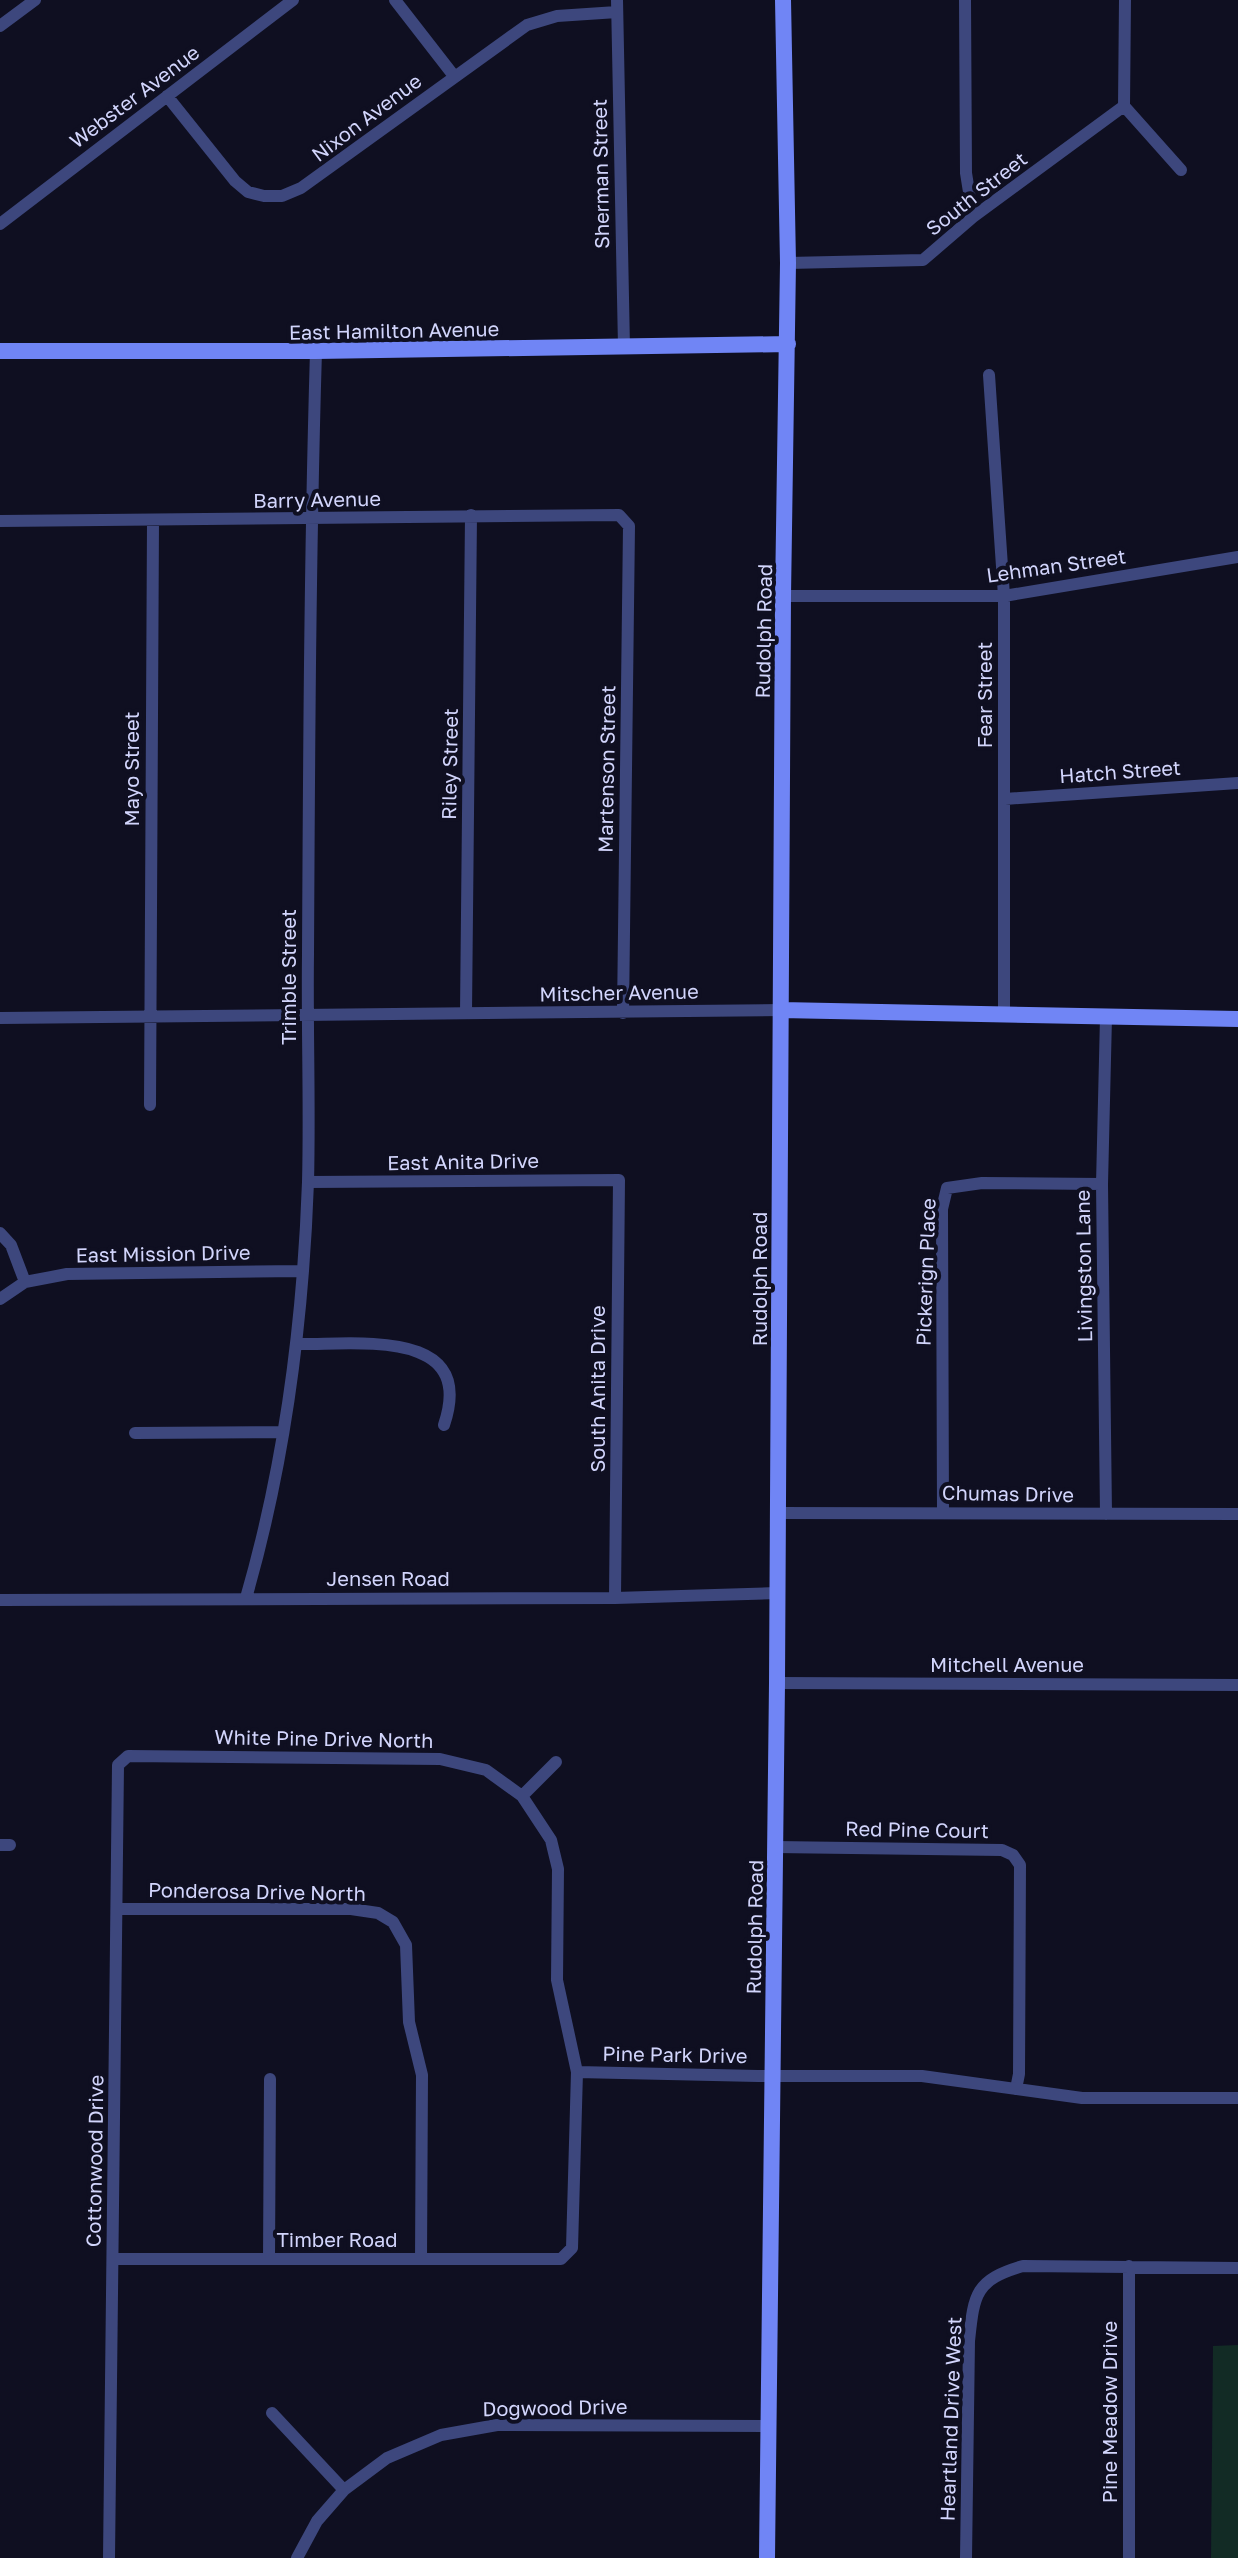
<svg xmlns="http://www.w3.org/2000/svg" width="1238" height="2558" font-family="'Golos Text',sans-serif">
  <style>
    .green { fill: #122b25 }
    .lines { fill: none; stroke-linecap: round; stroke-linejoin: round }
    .street { stroke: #3d477d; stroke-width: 12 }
    .secondary { stroke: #7085f5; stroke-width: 16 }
    .labels { text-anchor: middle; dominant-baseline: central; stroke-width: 8; stroke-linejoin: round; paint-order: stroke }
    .street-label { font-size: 20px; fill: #d2d5fc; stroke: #0f0f21 }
  </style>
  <rect width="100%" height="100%" fill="#0f0f21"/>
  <path class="green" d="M1238,2345v213h-27l2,-212z"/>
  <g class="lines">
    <path class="street" d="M395,0l59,76
      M617,0l7,347
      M965,0l1,173 7,44
      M0,26l35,-26
      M167,96l68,85 13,11 16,4h18l19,-8 226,-163 30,-9 60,-4
      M1124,106l1,-106
      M1124,106l57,64
      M0,224l293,-224
      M788,263l135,-3 50,-43 151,-111
      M989,375l15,221v420
      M0,521l619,-6 10,11 -6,487
      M783,596h221l234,-39
      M1005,799l233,-16
      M466,1013l5,-498
      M1106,1017l-4,167 4,330
      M0,1018l781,-8
      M150,1105l3,-584
      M308,1182l311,-2 -4,418
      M0,1233l11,12 14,37
      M0,1299l25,-17 42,-8 235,-3
      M297,1344c60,1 180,-17 147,81
      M135,1433l148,-1
      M943,1512l-1,-303 5,-21 35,-5 120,1
      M777,1513l461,1
      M246,1598c39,-135 57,-275 62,-416 2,-75 -1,-151 0,-227 1,-201 2,-403 8,-604
      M0,1600l615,-2 162,-5
      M777,1683l461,2
      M522,1796l34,-34
      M0,1845h10
      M775,1847l227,3 11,5 7,10 -1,209 -3,15
      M117,1909h234l27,4 15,9 13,23 3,77 13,53 -1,184
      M577,2072l181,4h164l160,22h156
      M269,2259l1,-180
      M272,2413l72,77
      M109,2558l9,-793 10,-9 312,3 46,11 36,26 29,44 7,29 -1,111 20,92 -5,176 -11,11h-448
      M297,2558l20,-37 27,-31 43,-32 54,-23 56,-10 272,1
      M966,2558l3,-217c5,-47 6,-61 54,-75l215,2
      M1129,2558v-292"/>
    <path class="secondary" d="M0,351h316l472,-7
      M781,1010l457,9
      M767,2558l10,-875 6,-1087 5,-333 -5,-263"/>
  </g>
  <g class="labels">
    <g class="street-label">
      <text transform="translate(134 96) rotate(-37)">Webster Avenue</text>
      <text transform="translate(366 117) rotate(-37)">Nixon Avenue</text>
      <text transform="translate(600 174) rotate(-91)">Sherman Street</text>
      <text transform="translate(976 193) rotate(-38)">South Street</text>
      <text transform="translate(394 330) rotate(-1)">East Hamilton Avenue</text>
      <text transform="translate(317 499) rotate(-1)">Barry Avenue</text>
      <text transform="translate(1056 565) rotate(-8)">Lehman Street</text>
      <text transform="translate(763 631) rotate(-89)">Rudolph Road</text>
      <text transform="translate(984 695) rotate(-90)">Fear Street</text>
      <text transform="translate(449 764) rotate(-89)">Riley Street</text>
      <text transform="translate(131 769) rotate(-90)">Mayo Street</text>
      <text transform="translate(606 769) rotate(-89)">Martenson Street</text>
      <text transform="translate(1120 771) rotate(-4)">Hatch Street</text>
      <text transform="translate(288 977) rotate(-90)">Trimble Street</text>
      <text transform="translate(619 992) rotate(-1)">Mitscher Avenue</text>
      <text transform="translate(463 1161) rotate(-1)">East Anita Drive</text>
      <text transform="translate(163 1253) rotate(-1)">East Mission Drive</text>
      <text transform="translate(1083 1266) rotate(-91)">Livingston Lane</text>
      <text transform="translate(925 1272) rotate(-88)">Pickerign Place</text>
      <text transform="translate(759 1279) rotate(-90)">Rudolph Road</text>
      <text transform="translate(597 1389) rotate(-90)">South Anita Drive</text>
      <text transform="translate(1008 1493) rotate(1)">Chumas Drive</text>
      <text x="388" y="1578">Jensen Road</text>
      <text x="1007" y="1664">Mitchell Avenue</text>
      <text transform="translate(324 1738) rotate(1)">White Pine Drive North</text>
      <text transform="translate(917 1829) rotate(1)">Red Pine Court</text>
      <text transform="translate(257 1891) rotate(1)">Ponderosa Drive North</text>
      <text transform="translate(754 1927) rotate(-89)">Rudolph Road</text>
      <text transform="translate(675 2054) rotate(1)">Pine Park Drive</text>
      <text transform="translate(94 2161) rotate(-89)">Cottonwood Drive</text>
      <text x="337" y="2239">Timber Road</text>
      <text transform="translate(555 2407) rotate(-1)">Dogwood Drive</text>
      <text transform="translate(1109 2412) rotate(-90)">Pine Meadow Drive</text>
      <text transform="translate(950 2419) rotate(-88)">Heartland Drive West</text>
    </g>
  </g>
</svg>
